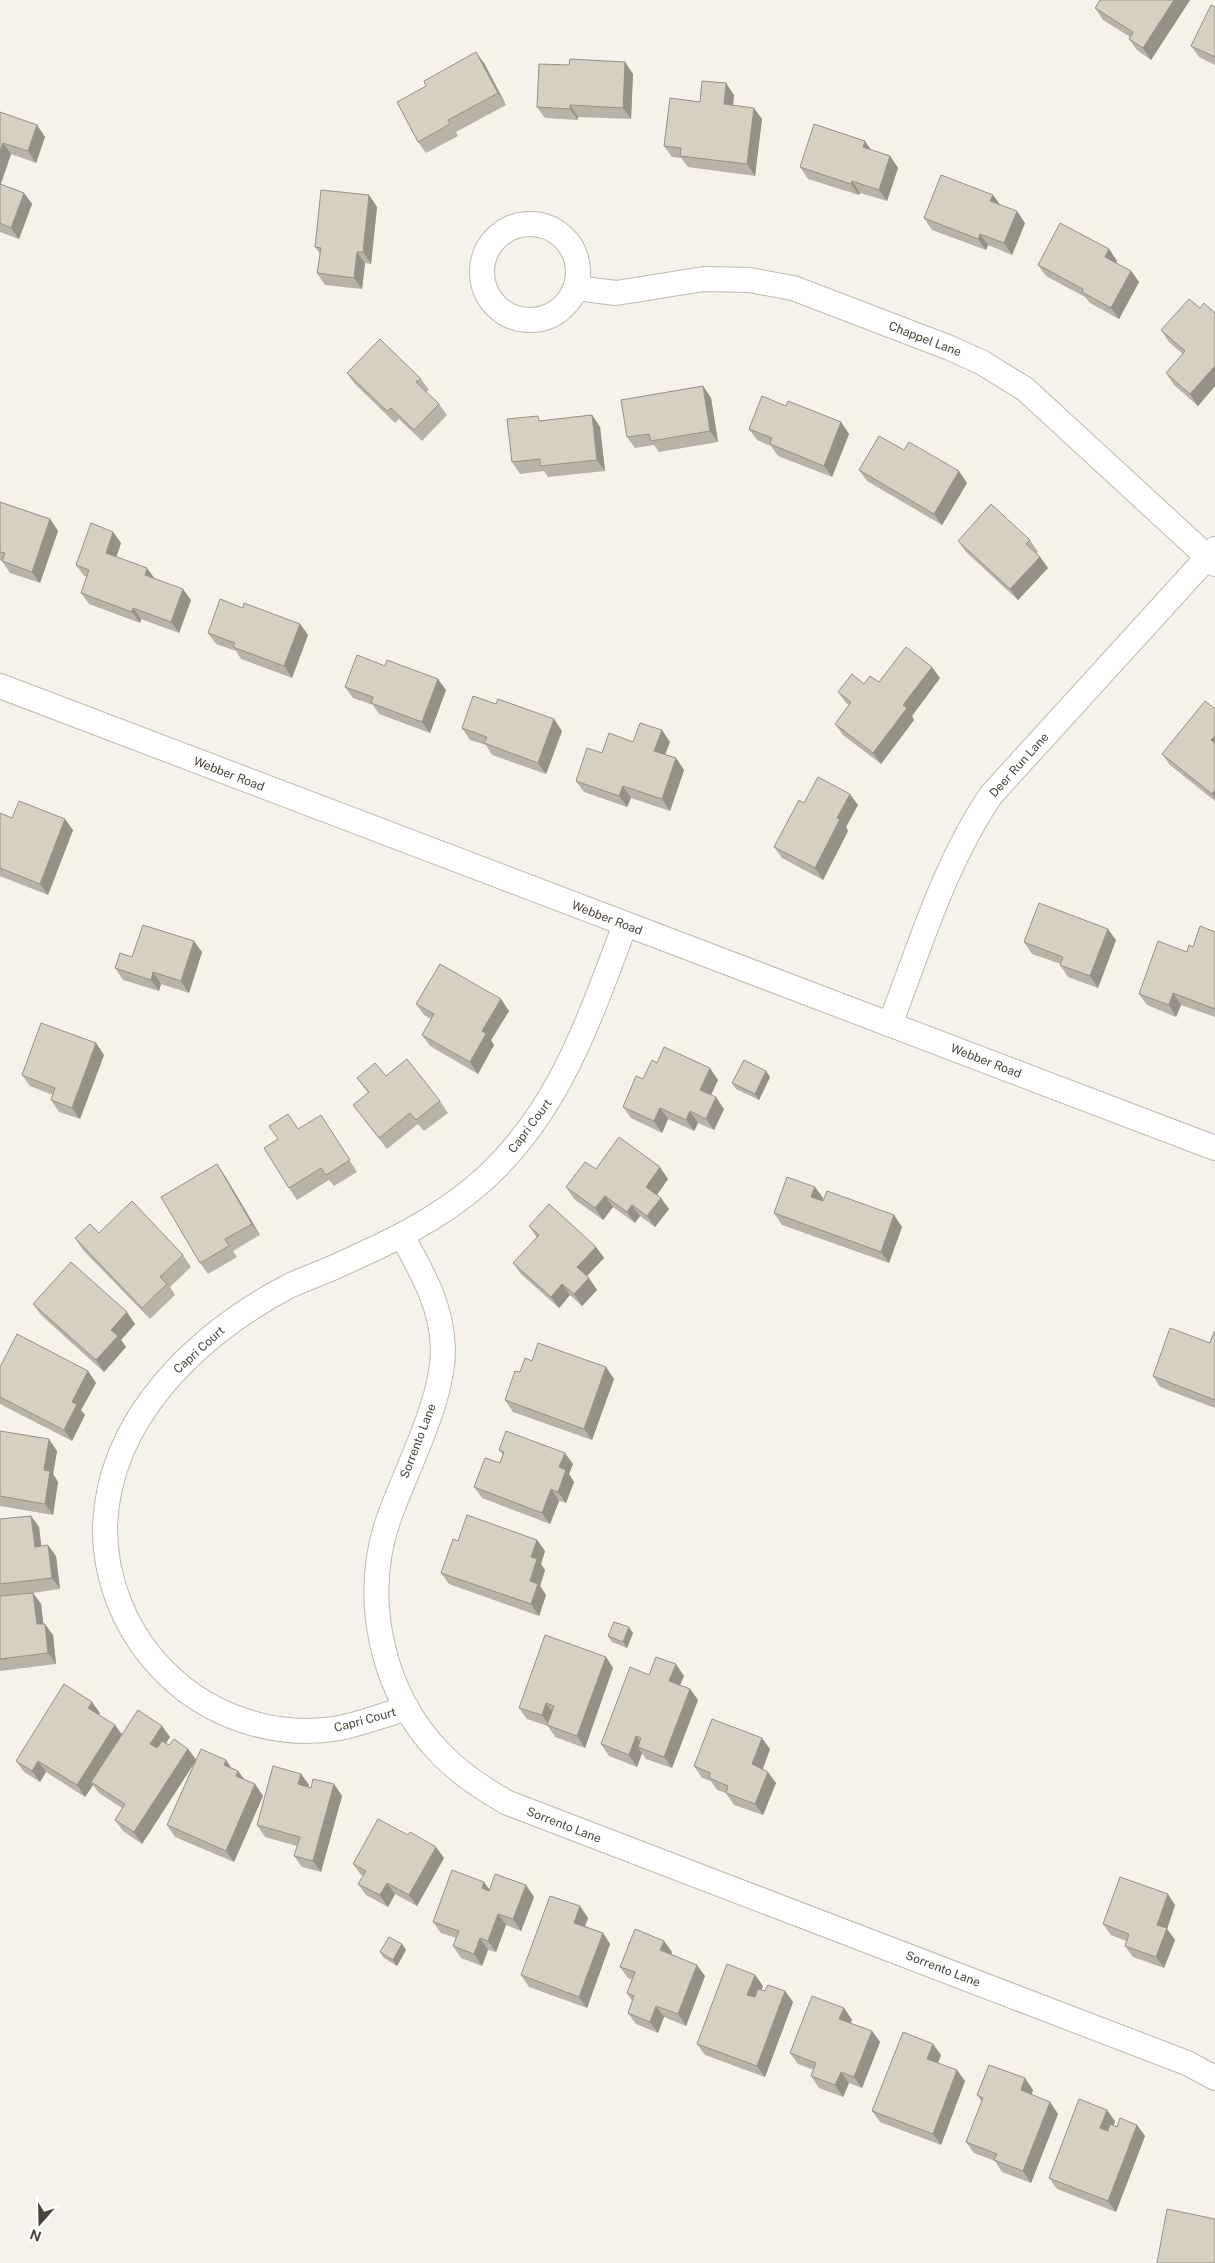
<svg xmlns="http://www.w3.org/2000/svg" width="1215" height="2263" font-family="'Public Sans',sans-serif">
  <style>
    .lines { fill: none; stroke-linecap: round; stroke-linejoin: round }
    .minor-casing { stroke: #c1baae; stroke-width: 26 }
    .minor { stroke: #fff; stroke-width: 24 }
    .wall { fill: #b9b2a6 }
    .shaded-wall { fill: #969187 }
    .building { fill: #d7cfc1; stroke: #969187 }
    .labels { text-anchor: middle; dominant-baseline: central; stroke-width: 4; stroke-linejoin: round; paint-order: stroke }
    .street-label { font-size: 12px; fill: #4a4339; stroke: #fff }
  </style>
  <rect width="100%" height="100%" fill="#f5f2eb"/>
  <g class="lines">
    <defs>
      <path id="minor" d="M482 272a48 48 0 1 1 96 0a48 48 0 1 1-96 0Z
        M576,288l40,5 88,-14 45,1 44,8 157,60 31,14 44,27 190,175
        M0,686l1215,462
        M890,1024c30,-77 54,-160 101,-229l224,-246
        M402,1236c20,36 40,70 41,113 0,53 -36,118 -54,169 -28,79 -8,175 52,236 19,20 42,35 67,49l679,260 28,15
        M407,1708c-22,7 -44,15 -67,20 -62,11 -129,-10 -174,-55 -39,-38 -62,-93 -61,-147 4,-109 93,-192 184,-240 13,-6 27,-11 41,-17 54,-24 107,-48 152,-88 78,-70 107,-162 143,-256"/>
    </defs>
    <use href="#minor" class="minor-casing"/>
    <use href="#minor" class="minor"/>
  </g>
  <path class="wall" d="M1100,0h90l-39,60 -14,-10 -8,-11 1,-2 -27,-17 -8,-12z
    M1215,7v58l-16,-8 -8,-11z
    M625,62l8,12 -2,45 -53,-2v3l-33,-2 -8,-11 32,-42z
    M484,63l22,42 -50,27 2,4 -32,17 -8,-11z
    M734,95l-1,10 29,14 -7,57 -67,-9 -7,-9 -9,-1 -8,-11 36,-44z
    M0,112l37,13 8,12 -9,26 -25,-9 -10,30 23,9 8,11 -13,35 -19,-7z
    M865,141l6,9 19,6 8,12 -11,33 -27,-8 -1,2 -51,-16 -8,-12z
    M369,195l8,12 -6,57 -6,-1 -3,26 -37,-4 -8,-12 3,-19 -5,-7z
    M993,195l6,9 26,19 -13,32 -24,-10 -2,5 -54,-20 -8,-12z
    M1109,249l8,12 -1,2 15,8 8,11 -20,37 -29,-16 -5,-6 -39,-21 -8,-11z
    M1200,308l15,5v73l-17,20 -24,-21 -8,-12 17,-19 -14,-12 -8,-12z
    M347,373l74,6 8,11 -3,2 13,12 8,11 -25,26 -23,-22 -4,4 -40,-39z
    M703,386l8,12 7,44 -59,10 -5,-7 -19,3 -8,-11z
    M786,406l55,16 8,12 -17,43 -54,-21 -7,-10 -14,-6 -8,-11z
    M592,415l8,12 5,44 -57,6 -4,-6 -24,3 -8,-12 30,-41z
    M904,450l63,33 -25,42 -75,-44 -8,-11z
    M0,502l50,17 8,12 -18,52 -30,-10 -8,-12 -2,-1z
    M113,532l8,11 -5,14 75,43 -12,33 -38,-14 -1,4 -51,-19 -8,-11 6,-16 -3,-1 -8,-11z
    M1030,540l8,12 -2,1 4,4 8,11 -30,32 -52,-48 -8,-11z
    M243,608l57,16 8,11 -16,43 -51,-19 -5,-8 -20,-7 -8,-11z
    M940,678l-28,38 2,4 -33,44 -38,-29 -8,-11 14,-19 -3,-2 -8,-11 26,-8z
    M345,687l101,3 -16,43 -51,-19 -6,-9 -20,-7z
    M1215,709v92l-45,-36 -8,-11z
    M462,728l100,3 -16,43 -54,-19 -6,-10 -16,-5z
    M633,742h37l-5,12 11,4 8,12 -14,41 -39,-13 -4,9 -43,-15 -8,-11 26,-28z
    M804,803l54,2 -12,22 2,4 -25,49 -41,-22 -8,-11z
    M0,813l12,5 61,12 -25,65 -48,-19z
    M1215,932v85l-34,-12 -5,12 -29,-12 -8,-11 54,-47z
    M1116,940l-18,48 -30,-11 -8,-12 1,-1 -29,-10 -8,-12z
    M202,952l-13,41 -28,-9 -2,7 -36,-11 -8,-12 17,-11z
    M416,1004l93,7 -18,29 3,5 -16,29 -48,-28 -8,-11 9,-16 -7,-4z
    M96,1043l8,12 -24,64 -21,-7 -8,-12 2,-5 -23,-9 -8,-11z
    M657,1063l61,17 -7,15 13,14 -10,21 -16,-7 -4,8 -26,-12 -6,14 -31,-15 -8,-11 20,-28z
    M766,1071l4,6 -11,23 -23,-11 -4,-6z
    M386,1076l54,25 8,12 -24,18 -6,-7 -31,25 -34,-44 15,-12 -11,-15z
    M321,1115l36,57 -23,14 -5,-6 -32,20 -8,-12z
    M596,1169l72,10 -11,16 12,14 -14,18 -15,-11 -5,7 -22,-16 -10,13 -29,-21 -8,-12z
    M225,1176l35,59 -27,16 4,6 -29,17 -8,-11z
    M815,1187l8,11 -1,3 72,14 8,12 -13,36 -107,-38 -8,-12z
    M529,1226l67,21 8,11 -17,18 10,14 -15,16 -12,-11 -11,13 -38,-34 -8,-11 24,-25z
    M75,1238l108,17 8,12 -21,20 5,8 -25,24 -67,-69z
    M33,1304l102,20 -14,16 5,7 -22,25 -63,-57z
    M1215,1332v76l-55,-21 -7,-11 57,-33z
    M532,1361l74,6 8,12 -22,61 -79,-28 -8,-12 15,-28z
    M0,1367l88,4 8,12 -15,27 4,5 -13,26 -72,-37z
    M0,1431l57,20 -4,23 5,8 -5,33 -53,-9z
    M499,1450l74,14 -4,10 5,8 -8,21 -7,-2 -9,23 -68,-26 -8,-11 26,-24 3,-8z
    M31,1516l8,11 2,19 15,10 4,33 -27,4 8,11 2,20 10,11 3,29 -56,7v-152z
    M537,1540l8,11 -4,13 4,6 -5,16 6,9 -7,21 -90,-32 -8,-11 17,-32z
    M633,1633l-6,15 -15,-6 -4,-6z
    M606,1657l7,11 -28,80 -30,-11 -7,-11 -21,-7 -8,-11z
    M649,1675l35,1 -4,9 10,4 8,11 -26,68 -26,-9 -4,-6 -5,14 -28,-11 -8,-12z
    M100,1713l-1,2 16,10 7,9 40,-8 8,11 -4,6 3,2 19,4 8,10 35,9 7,3 7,9 10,4 8,12 -29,66 -59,-25 -8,-12 27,-61 -52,80 -19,-13 -8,-11 7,-12 -23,-15 -6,-8 -8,12 -39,-25 -6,10 -16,-10 -8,-11z
    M770,1749l-7,20 13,14 -13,32 -29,-10 -8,-12 -9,-3 -6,-9 -9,-3 -8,-12z
    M301,1774l8,11 -1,2 3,1 23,-4 8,12 -21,76 -19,-5 -8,-11 3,-10 -32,-9 -8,-12z
    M408,1835l36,23 -27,48 -22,-12 -7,13 -22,-12 -8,-11 5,-8 -2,-1 -8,-11z
    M489,1889l45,8 -13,34 -15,-6 -10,27 -8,-2 -6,16 -21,-8 -8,-12 3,-8 -15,-5 -8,-11z
    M1175,1905l-8,24 8,11 -11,28 -31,-11 -8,-11 1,-5 -15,-6 -8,-11z
    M580,1906l8,12 -3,8 18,7 7,11 -23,64 -58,-21 -8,-12z
    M664,1941l8,11 -1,2 34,22 -19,50 -22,-9 -6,16 -22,-9 -8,-11 4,-12 -5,-8 5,-14 -4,-1 -8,-11z
    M402,1944l4,6 -9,16 -13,-8 -4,-6z
    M755,1975l8,11 -2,4 4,1h20l8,11 -28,75 -60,-22 -8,-11z
    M844,2008l8,12 -2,3 22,8 8,11 -18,46 -13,-5 -6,14 -24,-9 -8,-12 3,-6 -16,-6 -8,-11z
    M941,2055l-3,8 27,18 -24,64 -61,-23 -8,-11z
    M1033,2090l-2,5 19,7 8,12 -27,69 -29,-11 -7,-11 -21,-8 -8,-11 16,-40 -5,-7z
    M1115,2121l-1,4 3,2 20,-2 8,11 -29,76 -59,-23 -8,-11z"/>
  <path class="shaded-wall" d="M1174,0h16l-39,60 -8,-12z
    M476,52l8,11 22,42 -8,-12z
    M625,62l8,12 -2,45 -8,-11z
    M726,83l8,12 -2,20 -8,-11z
    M570,105l8,12v3l-8,-11z
    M754,108l8,11 -7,57 -8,-12z
    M37,125l8,12 -9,26 -8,-12z
    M865,141l8,12 -10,-6z
    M3,143l8,11 -11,32v-34z
    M890,156l8,12 -11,33 -8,-11z
    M852,181l8,12 -1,2 -8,-11z
    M24,193l8,11 -13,35 -8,-11z
    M369,195l8,12 -6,57 -8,-12z
    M993,195l8,11 -11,-5z
    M1017,211l8,12 -13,32 -8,-12z
    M980,234l8,11 -2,5 -8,-11z
    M1109,249l8,12 -4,7 -8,-11z
    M357,252l8,11 -3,26 -8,-11z
    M1131,271l8,11 -20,37 -8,-11z
    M1215,366v20l-17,20 -8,-12z
    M703,386l8,12 7,44 -8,-11z
    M592,415l8,12 5,44 -8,-11z
    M841,422l8,12 -17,43 -8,-11z
    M959,471l8,12 -25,42 -8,-11z
    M50,519l8,12 -18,52 -8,-11z
    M113,532l8,11 -7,21 -8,-11z
    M1040,557l8,11 -30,32 -8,-11z
    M147,568l8,11 -10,-4z
    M183,589l8,11 -12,33 -8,-11z
    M133,608l8,11 -1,4 -8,-11z
    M300,624l8,11 -16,43 -8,-12z
    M932,667l8,11 -28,38 2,4 -33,44 -8,-11 30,-48z
    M438,679l8,11 -16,43 -8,-11z
    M554,719l8,12 -16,43 -8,-11z
    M662,730l8,12 -8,20 -8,-11z
    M1215,736v9l-4,-5z
    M676,758l8,12 -14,41 -8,-12z
    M623,786l8,12 -4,9 -8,-11z
    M1215,790v8l-3,-4z
    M850,794l8,11 -12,22 2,4 -25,49 -8,-12 22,-50z
    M65,819l8,11 -25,65 -8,-11z
    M1108,929l8,11 -18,48 -8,-12z
    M194,941l8,11 -13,41 -8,-12z
    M153,972l8,12 -2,7 -8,-11z
    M1173,993l8,12 -5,12 -7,-12z
    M501,999l8,12 -18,29 3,5 -16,29 -8,-12 12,-31z
    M96,1043l8,12 -24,64 -8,-11z
    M710,1068l8,12 -10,21 -8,-11z
    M766,1071l4,6 -11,23 -4,-6z
    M716,1097l8,12 -10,21 -8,-11z
    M660,1108l8,11 -6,14 -8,-12z
    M690,1111l8,12 -4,8 -8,-11z
    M217,1164l8,12 35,59 -8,-11z
    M660,1167l8,12 -14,20 -8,-12z
    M815,1187l8,11 -4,11 -8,-12z
    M605,1196l8,11 -10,13 -8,-12z
    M661,1198l8,11 -14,18 -8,-11z
    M632,1205l8,11 -5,7 -8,-11z
    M894,1215l8,12 -13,36 -8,-11z
    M596,1247l8,11 -19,20 -8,-11z
    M589,1278l8,12 -15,16 -8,-12z
    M562,1284l8,11 -11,13 -8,-11z
    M127,1312l8,12 -14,16 5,7 -22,25 -8,-12 15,-30z
    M606,1367l8,12 -22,61 -8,-11z
    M88,1371l8,12 -15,27 4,5 -13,26 -8,-11 8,-28z
    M49,1439l8,12 -4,23 5,8 -5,33 -8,-11 -1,-34z
    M565,1453l8,11 -4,10 5,8 -8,21 -8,-11 1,-25z
    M551,1489l8,12 -9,23 -8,-11z
    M31,1516l8,11 4,31 -8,-11z
    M537,1540l8,11 -4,13 4,6 -5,16 6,9 -7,21 -8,-12 -1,-23 1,-24z
    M48,1545l8,11 4,33 -8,-11z
    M33,1593l8,11 4,32 -8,-12z
    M45,1624l8,11 3,29 -8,-11z
    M629,1627l4,6 -6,15 -4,-6z
    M606,1657l7,11 -28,80 -8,-12z
    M676,1664l8,12 -7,16 -8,-11z
    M690,1689l8,11 -26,68 -8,-11z
    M92,1702l8,11 -4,6 -8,-11z
    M546,1703l8,11 -4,13 -8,-12z
    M115,1725l8,12 -32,45 2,3 -8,12 -8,-12z
    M162,1726l8,11 -12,18 -8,-11z
    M636,1736l8,11h-6l4,6 -5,14 -8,-12z
    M762,1738l8,11 -10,27 -8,-12z
    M188,1749l8,11 -54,84 -8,-12z
    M226,1760l8,12 -10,-7z
    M38,1761l8,11 -6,10 -8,-11z
    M238,1771l8,11 -10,-6z
    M768,1772l8,11 -13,32 -8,-11z
    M301,1774l8,11 -3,10 -8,-11z
    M255,1784l8,12 -29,66 -8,-11z
    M334,1784l8,12 -21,76 -8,-11z
    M436,1847l8,11 -27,48 -8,-11z
    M484,1882l8,11 -10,-5z
    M387,1883l8,11 -7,13 -8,-12z
    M526,1885l8,12 -13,34 -8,-12z
    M1168,1894l7,11 -8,24 8,11 -11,28 -8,-11 1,-32z
    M580,1906l8,12 -6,16 -8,-11z
    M498,1914l8,11 -10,27 -8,-11z
    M603,1933l7,11 -23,64 -8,-11z
    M480,1938l8,12 -6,16 -8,-12z
    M664,1941l8,11 -4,9 -8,-11z
    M402,1944l4,6 -9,16 -4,-6z
    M697,1965l8,11 -19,50 -8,-12z
    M755,1975l8,11 -8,20 -8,-11z
    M785,1991l8,11 -28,75 -8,-11z
    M656,2006l8,11 -6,16 -8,-11z
    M844,2008l8,12 -5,10 -8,-11z
    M872,2031l8,11 -18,46 -8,-11z
    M933,2044l8,11 -6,15 -8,-11z
    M957,2070l8,11 -24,64 -8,-11z
    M841,2072l8,11 -6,14 -8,-12z
    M1025,2078l8,12 -4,12 -8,-12z
    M1050,2102l8,12 -27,69 -8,-12z
    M1107,2110l8,11 -7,19 -8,-12z
    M1137,2125l8,11 -29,76 -8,-11z"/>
  <path class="building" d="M1100,0h74l-31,48 -14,-9 4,-7 -38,-24z
    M1211,5l4,2v50l-24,-11z
    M476,52l22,41 -50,27 2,4 -32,18 -21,-40 29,-16 -2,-5z
    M570,59l55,3 -2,46 -53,-3v4l-33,-2 2,-43 30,1z
    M702,81l24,2 -2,21 30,4 -7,56 -67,-8 1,-8 -17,-2 6,-48 30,4z
    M0,112l37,13 -9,26 -25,-8 -3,9z
    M814,124l51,17 -2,6 27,9 -11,34 -27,-9 -1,3 -51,-17z
    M941,175l52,20 -3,6 27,10 -13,32 -24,-9 -2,5 -54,-21z
    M0,184l24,9 -13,35 -11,-5z
    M321,190l48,5 -6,57h-6l-3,26 -37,-5 4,-25 -6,-1z
    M1060,223l49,26 -4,8 26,14 -20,37 -29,-16 1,-3 -45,-24z
    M1189,299l11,9 4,-5 11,10v53l-25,28 -24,-21 19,-22 -24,-21z
    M380,339l41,40 -5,3 23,22 -25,26 -23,-22 -4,3 -40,-38z
    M703,386l7,45 -59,10 -2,-7 -22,3 -6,-37z
    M762,396l24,10 2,-5 53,21 -17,44 -54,-22 2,-6 -23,-9z
    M592,415l5,45 -57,6v-7l-28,3 -5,-43 31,-3 1,5z
    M879,436l25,14 5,-8 50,29 -25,43 -75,-44z
    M0,502l50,17 -18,53 -30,-11 3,-8 -5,-1z
    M991,504l39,36 -4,4 14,13 -30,32 -52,-48z
    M91,523l22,9 -7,21 41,15 -2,7 38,14 -12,33 -38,-14 -1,4 -51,-19 8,-23 -13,-5z
    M220,599l23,9 1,-5 56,21 -16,42 -51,-19 2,-4 -27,-10z
    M906,647l26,20 -29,38 4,3 -34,45 -38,-29 16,-22 -13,-10 14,-18 12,10 6,-8 9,6z
    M357,655l28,11 2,-6 51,19 -16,43 -51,-19 2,-6 -28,-10z
    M473,696l23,8 2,-5 56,20 -16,44 -54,-20 3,-6 -25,-9z
    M1205,701l10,8v27l-4,4 4,3v47l-3,4 -50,-40z
    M640,723l22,7 -8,21 22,7 -14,41 -39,-13 -4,10 -43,-15 11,-33 15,5 7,-20 24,9z
    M818,777l32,17 -13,24 3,1 -25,49 -41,-21 25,-47 5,3z
    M19,801l46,18 -25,65 -40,-16v-55l12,5z
    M1039,903l69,26 -18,47 -30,-11 3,-8 -39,-15z
    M143,925l51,16 -13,40 -28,-9 -2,8 -36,-12 5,-15 12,4z
    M1200,926l15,6v77l-42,-16 -4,12 -30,-11 19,-53 29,11 2,-7 4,2z
    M440,964l61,35 -19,32 4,3 -16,28 -48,-27 12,-21 -18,-10z
    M41,1023l55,20 -24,65 -21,-8 4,-12 -33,-13z
    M664,1047l46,21 -10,22 16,7 -10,22 -16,-8 -4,9 -26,-12 -6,13 -31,-14 13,-31 7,3 9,-19 5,3z
    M407,1059l33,42 -24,19 -6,-7 -31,25 -26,-33 16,-13 -12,-14 18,-15 11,13z
    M744,1060l22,11 -11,23 -23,-11z
    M288,1114l10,15 23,-14 29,45 -24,15 -5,-7 -32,20 -25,-40 14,-9 -9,-13z
    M619,1137l41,30 -14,20 15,11 -14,18 -15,-11 -5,7 -22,-16 -10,12 -29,-21 19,-25 11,7z
    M217,1164l35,60 -27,15 4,7 -29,17 -39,-66z
    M787,1177l28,10 -4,10 12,4 4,-10 67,24 -13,37 -107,-39z
    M132,1201l51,54 -23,22 7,7 -25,24 -67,-70 15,-14 9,9z
    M549,1204l47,43 -19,20 12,11 -15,16 -12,-10 -11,13 -38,-34 26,-28 -10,-9z
    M71,1262l56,50 -16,18 7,6 -22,24 -63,-56z
    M1170,1328l40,15 4,-11h1v68l-62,-24z
    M17,1334l71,37 -16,31 5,2 -13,26 -64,-33v-30z
    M538,1343l68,24 -22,62 -79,-29 10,-29 5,1 5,-14 7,3z
    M0,1431l49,8 -5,31 6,1 -5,33 -45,-8z
    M506,1431l59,22 -6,14 7,3 -8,22 -7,-3 -9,24 -68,-26 11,-29 15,5 4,-11 -5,-2z
    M467,1515l70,25 -6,17 6,2 -7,22 8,3 -7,20 -90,-31 12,-34 5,2z
    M31,1516l4,31 13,-2 4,33 -52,6v-65z
    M33,1593l4,31h8l3,29 -48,6v-63z
    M614,1622l15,5 -6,15 -15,-6z
    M545,1635l61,22 -29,79 -30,-11 7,-19 -8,-3 -4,12 -23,-7z
    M656,1657l20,7 -7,17 21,8 -26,68 -26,-10 3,-9 -5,-2 -7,19 -28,-11 29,-77 19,8z
    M64,1684l28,18 -4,6 27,17 -38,60 -39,-24 -6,10 -16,-10z
    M138,1710l24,16 -12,18 7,4 5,-7 7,4 5,-6 14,10 -54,83 -19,-12 10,-16 -34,-22z
    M712,1719l50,19 -10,26 16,8 -13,32 -29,-11 2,-7 -19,-8 1,-5 -16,-7z
    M201,1749l25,11 -2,5 14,6 -2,5 19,8 -29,67 -59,-26z
    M273,1766l28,8 -3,10 13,4 2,-9 21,5 -21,77 -19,-5 6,-19 -43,-12z
    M378,1819l30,16 2,-3 26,15 -27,48 -22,-12 -7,12 -22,-11 8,-13 -13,-7z
    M452,1870l32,12 -2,6 7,3 6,-17 31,11 -13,34 -15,-5 -10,27 -8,-3 -6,16 -21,-8 6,-15 -26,-9z
    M1120,1877l48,17 -11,31 10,3 -11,29 -31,-11 4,-12 -26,-10z
    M550,1896l30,10 -6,17 29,10 -24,64 -58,-22z
    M635,1929l29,12 -4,9 37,15 -19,49 -22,-8 -6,16 -22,-9 6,-17 -7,-3 8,-21 -15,-5z
    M389,1937l13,7 -9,16 -13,-8z
    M727,1964l28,11 -8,20 8,2 3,-8 7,2 3,-6 17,6 -28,75 -60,-22z
    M812,1996l32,12 -5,11 33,12 -18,46 -13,-5 -6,13 -24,-9 5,-13 -26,-10z
    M903,2032l30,12 -6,15 30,11 -24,64 -61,-23z
    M989,2065l36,13 -4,12 29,12 -27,69 -29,-11 3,-6 -31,-12 17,-44 -6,-3z
    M1079,2099l28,11 -7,18 8,3 2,-7 7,3 3,-9 17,7 -29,76 -59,-23z
    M1167,2209l48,10v44h-58z"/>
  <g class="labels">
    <g class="street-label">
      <text transform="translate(925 339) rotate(21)">Chappel Lane</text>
      <text transform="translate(1019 765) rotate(-48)">Deer Run Lane</text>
      <text transform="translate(229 774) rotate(21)">Webber Road</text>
      <text transform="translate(607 918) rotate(21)">Webber Road</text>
      <text transform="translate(986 1061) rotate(21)">Webber Road</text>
      <text transform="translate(530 1126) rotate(-53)">Capri Court</text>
      <text transform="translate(199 1350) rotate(-42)">Capri Court</text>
      <text transform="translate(418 1441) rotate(-69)">Sorrento Lane</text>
      <text transform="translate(365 1720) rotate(-15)">Capri Court</text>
      <text transform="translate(564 1825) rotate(21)">Sorrento Lane</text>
      <text transform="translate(943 1969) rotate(21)">Sorrento Lane</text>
    </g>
  </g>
  <g transform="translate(40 2223) rotate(200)" stroke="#ffffff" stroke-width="4" paint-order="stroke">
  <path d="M0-4L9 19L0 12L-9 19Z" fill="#4a4339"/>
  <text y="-8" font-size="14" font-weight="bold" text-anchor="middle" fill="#4a4339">N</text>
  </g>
</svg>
